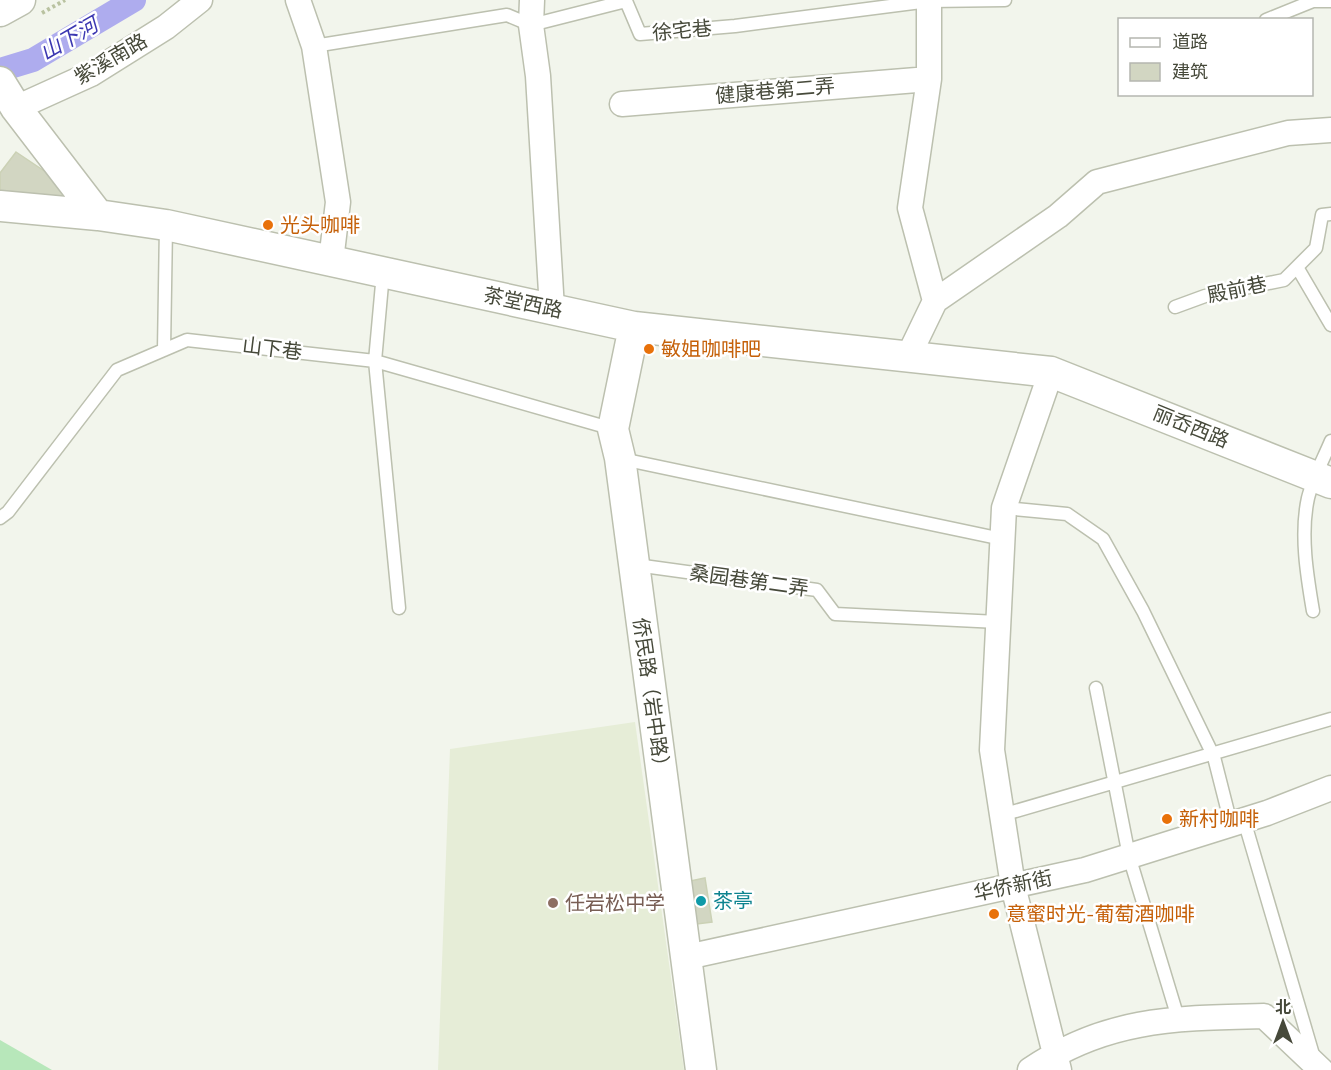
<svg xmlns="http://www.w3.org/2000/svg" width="1331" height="1070" font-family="'Nunito Sans','Noto Sans SC',sans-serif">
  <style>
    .education { fill: #e6edd7 }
    .green { fill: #b7e7ba }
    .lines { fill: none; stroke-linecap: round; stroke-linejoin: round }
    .canal { stroke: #aeacee; stroke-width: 24 }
    .building { fill: #d2d6c2; stroke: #cbd1b5; stroke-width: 1.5 }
    .service-casing { stroke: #bcc0af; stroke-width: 15 }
    .minor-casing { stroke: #bcc0af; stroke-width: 27 }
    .tertiary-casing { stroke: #bcc0af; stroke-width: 33 }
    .path { stroke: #b9c2a0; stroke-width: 4; stroke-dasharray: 3 3; stroke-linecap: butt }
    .service { stroke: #fff; stroke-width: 12 }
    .minor { stroke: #fff; stroke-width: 24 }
    .tertiary { stroke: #fff; stroke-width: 30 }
    .food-dot { fill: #e8710a; stroke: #fff; stroke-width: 2 }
    .culture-dot { fill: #0f9aa8; stroke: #fff; stroke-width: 2 }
    .education-dot { fill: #8d6e63; stroke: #fff; stroke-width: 2 }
    .labels { text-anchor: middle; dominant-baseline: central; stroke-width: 5; stroke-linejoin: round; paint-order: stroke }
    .street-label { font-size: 20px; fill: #46493a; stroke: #fff }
    .food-label { font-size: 20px; fill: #c56008; stroke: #fff; text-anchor: start }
    .culture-label { font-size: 20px; fill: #0d838f; stroke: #fff; text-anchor: start }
    .education-label { font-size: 20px; fill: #785e54; stroke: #fff; text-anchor: start }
    .water-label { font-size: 21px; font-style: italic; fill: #3b37b1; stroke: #fff }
  </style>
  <rect width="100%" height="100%" fill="#f2f5ec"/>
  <path class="education" d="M635,722l49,348h-246l12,-321z"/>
  <path class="green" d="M0,1040l52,30h-52z"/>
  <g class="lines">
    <path class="canal" d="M0,70l33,-10 101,-60"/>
  </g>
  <path class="building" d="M16,152l49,33 1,15 -66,-5v-22z
    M705,878l7,44 -15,2 -7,-43z"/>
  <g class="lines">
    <defs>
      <path id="service" d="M1266,20l47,-19h18
        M314,46l193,-31 24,10 95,-24 14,33 95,-8 194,-25 76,-1
        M1297,267l34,58
        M383,273l-8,88 24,247
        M1175,307l30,-11 79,-16 32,-32 6,-33 9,-1
        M164,350l2,-124
        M622,459l380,80
        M1004,508l63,6 36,25 40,72 71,146 17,67
        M0,518l8,-6 109,-142 70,-30 188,21 238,68
        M636,565l181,25 18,24 163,8
        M1313,611c-6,-35 -13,-77 -5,-113 5,-20 15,-38 23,-57
        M1096,688l33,168 49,162
        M1002,815l329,-96
        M1244,820l70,238"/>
      <path id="minor" d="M298,0l16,46 24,156 -7,59
        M532,0l-1,25 7,51 14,233
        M929,0v79l-19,129 25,93
        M622,104l307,-25
        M16,108l75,-34 75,-47 34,-27
        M908,357l27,-56 123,-85 39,-34 191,-49 43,-3
        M1051,372l-47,136 -12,242 21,136 46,184
        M687,957l398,-87 182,-57 64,-25
        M1030,1070c76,-52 146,-52 234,-54l57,54"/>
      <path id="tertiary" d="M0,11l20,-11
        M0,82l16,26 82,107
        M0,206l98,9 68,10 468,102 417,45 280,111
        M634,327l-21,102 7,29 81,612"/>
    </defs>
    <use href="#service" class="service-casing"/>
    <use href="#minor" class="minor-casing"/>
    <use href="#tertiary" class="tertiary-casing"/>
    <path class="path" d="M42,13l23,-13"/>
    <use href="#service" class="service"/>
    <use href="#minor" class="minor"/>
    <use href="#tertiary" class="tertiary"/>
  </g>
  <g class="food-dot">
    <circle cx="268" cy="225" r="6"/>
    <circle cx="649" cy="349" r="6"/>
    <circle cx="1167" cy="819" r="6"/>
    <circle cx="994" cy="914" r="6"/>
  </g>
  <circle class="culture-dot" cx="701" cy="901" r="6"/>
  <circle class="education-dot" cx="553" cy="903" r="6"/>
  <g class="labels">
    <g class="street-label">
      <text transform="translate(682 31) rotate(-5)">徐宅巷</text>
      <text transform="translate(111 59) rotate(-30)">紫溪南路</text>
      <text transform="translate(775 91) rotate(-5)">健康巷第二弄</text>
      <text transform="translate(1237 290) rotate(-12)">殿前巷</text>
      <text transform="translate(523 303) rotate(12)">茶堂西路</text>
      <text transform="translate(272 349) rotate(7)">山下巷</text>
      <text transform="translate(1191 427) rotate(22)">丽岙西路</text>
      <text transform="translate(749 581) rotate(8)">桑园巷第二弄</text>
      <text transform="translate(651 697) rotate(82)">侨民路（岩中路）</text>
      <text transform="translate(1013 886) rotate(-12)">华侨新街</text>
    </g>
    <g class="food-label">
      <text x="280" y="225">光头咖啡</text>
      <text x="661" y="349">敏姐咖啡吧</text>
      <text x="1179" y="819">新村咖啡</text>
      <text x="1006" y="914">意蜜时光-葡萄酒咖啡</text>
    </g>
    <g class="culture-label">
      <text x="713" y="901">茶亭</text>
    </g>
    <g class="education-label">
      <text x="565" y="903">任岩松中学</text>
    </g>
    <g class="water-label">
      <text transform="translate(69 39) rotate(-30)">山下河</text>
    </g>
  </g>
  <rect x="1118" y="18" width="195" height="78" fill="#ffffff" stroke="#b5b6b0" stroke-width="1.5"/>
  <rect x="1130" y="38" width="30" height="9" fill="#ffffff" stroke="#b5b6b0" stroke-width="1.5"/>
  <text x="1172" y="48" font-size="18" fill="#46493a">道路</text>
  <rect x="1130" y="63" width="30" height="18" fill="#d2d6c2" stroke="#b5b6b0" stroke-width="1.5"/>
  <text x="1172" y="78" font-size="18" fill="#46493a">建筑</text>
  <g transform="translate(1283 1022)" stroke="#ffffff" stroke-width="4.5" paint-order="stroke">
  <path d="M0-4.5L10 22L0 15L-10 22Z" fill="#46493a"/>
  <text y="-9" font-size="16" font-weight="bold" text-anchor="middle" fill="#46493a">北</text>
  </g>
</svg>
